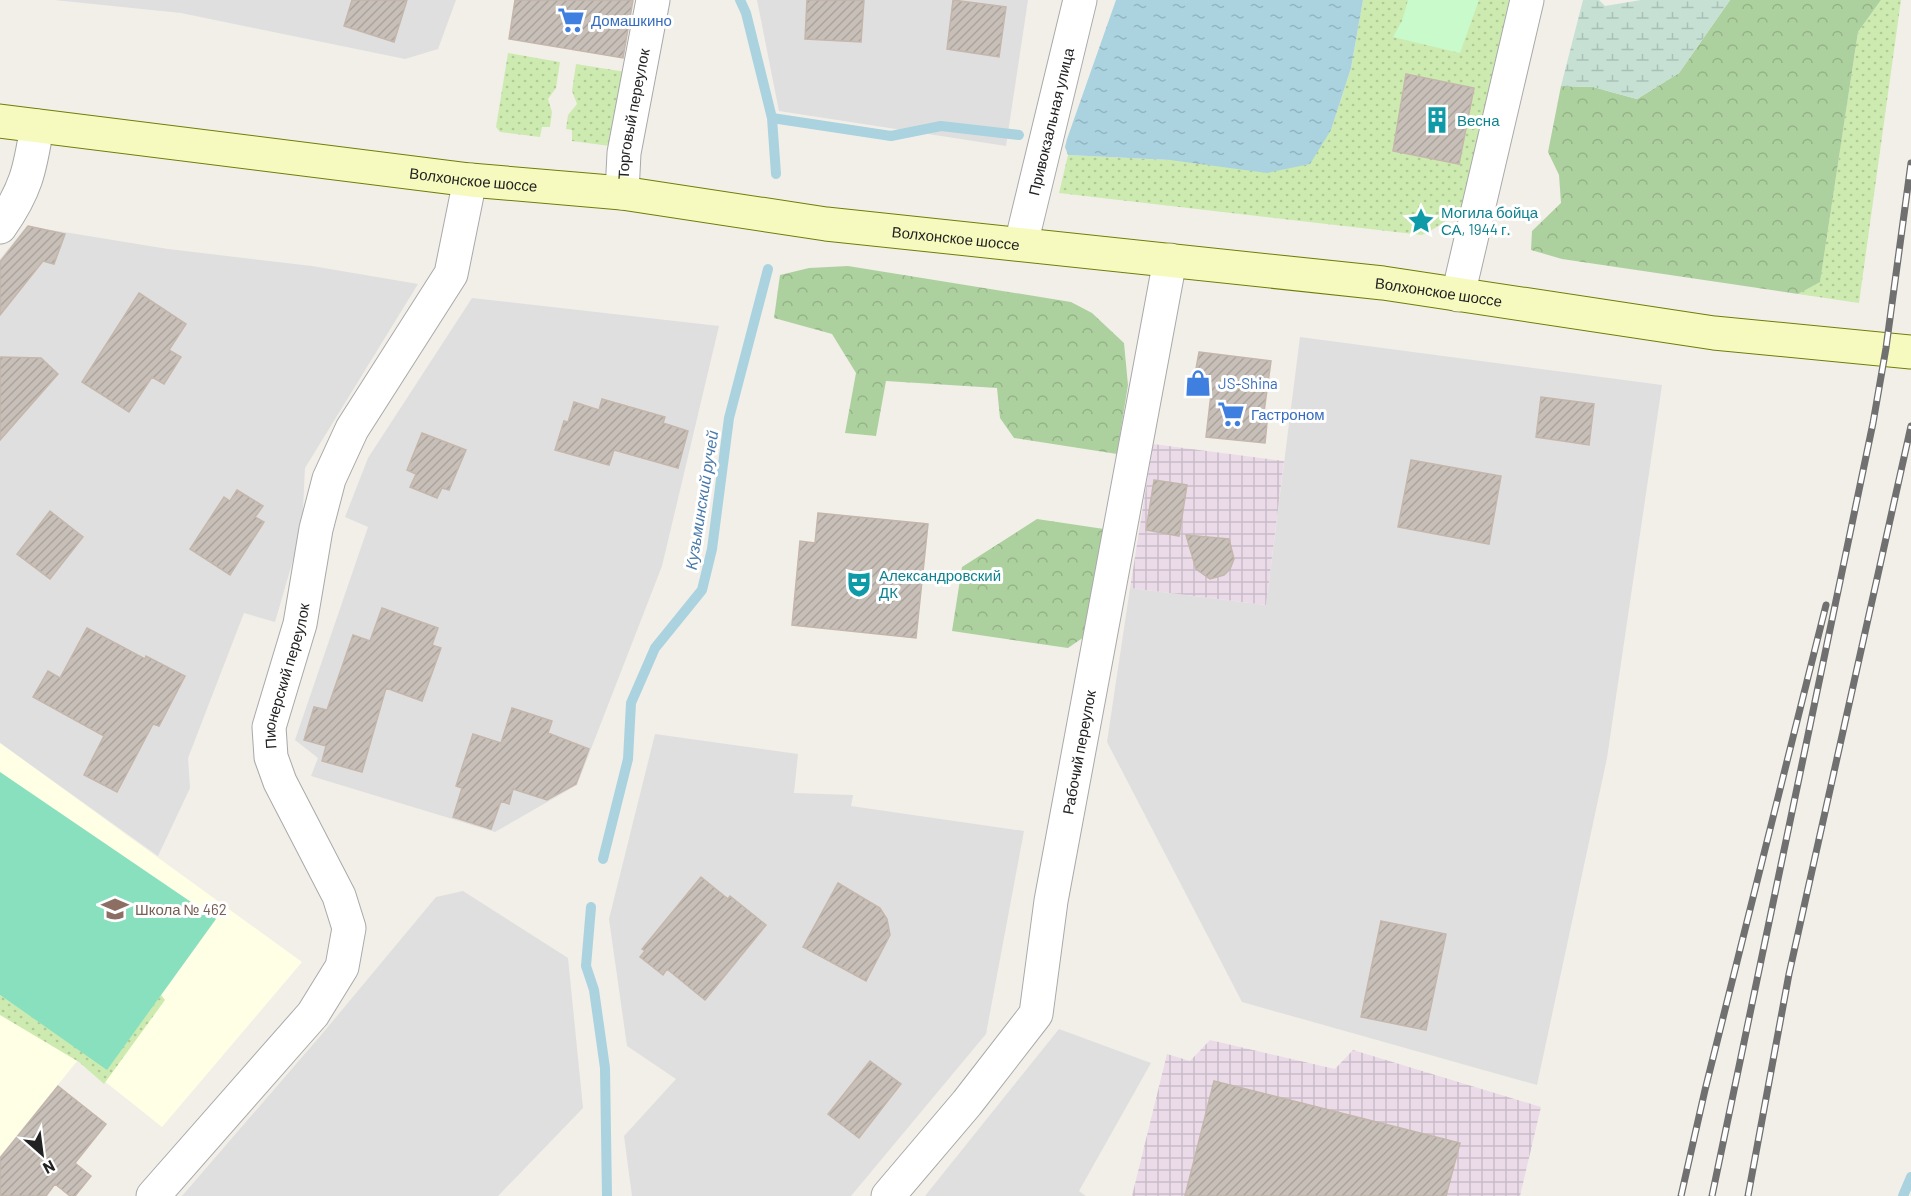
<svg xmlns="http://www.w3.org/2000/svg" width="1911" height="1196" font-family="Barlow,sans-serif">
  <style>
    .residential { fill: #e0dfdf }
    .industrial { fill: url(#industrial-grid) }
    .education { fill: #ffffe5 }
    .grass { fill: url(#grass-dots) }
    .forest { fill: url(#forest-crowns) }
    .wetland { fill: url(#wetland-marsh) }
    .park { fill: #c8facc }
    .pitch { fill: #88e0be }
    .water { fill: url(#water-ripples) }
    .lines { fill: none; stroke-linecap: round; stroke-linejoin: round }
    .stream { stroke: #aad3df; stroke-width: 10 }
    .building { fill: url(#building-hatch); stroke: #c4b6ab; stroke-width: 1.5 }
    .minor-casing { stroke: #a9a9a9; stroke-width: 35 }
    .secondary-casing { stroke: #707d05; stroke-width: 35 }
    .minor { stroke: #fff; stroke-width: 33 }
    .secondary { stroke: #f7fabf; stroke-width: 33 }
    .rail-casing { stroke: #707070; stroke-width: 7 }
    .rail { stroke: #fff; stroke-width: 4.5; stroke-dasharray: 14; stroke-linecap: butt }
    .labels { text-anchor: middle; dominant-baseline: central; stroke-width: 6; stroke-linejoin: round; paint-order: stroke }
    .shop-label { font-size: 15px; fill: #366cbe; stroke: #fff; text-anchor: start }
    .street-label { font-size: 15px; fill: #222; stroke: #fff }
    .culture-label { font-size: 15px; fill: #0d838f; stroke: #fff; text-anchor: start }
    .education-label { font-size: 15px; fill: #785e54; stroke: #fff; text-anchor: start }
    .water-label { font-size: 16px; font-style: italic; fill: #4a7aab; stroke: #fff }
  </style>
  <defs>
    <pattern id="industrial-grid" width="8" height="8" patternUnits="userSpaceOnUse" patternTransform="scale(1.5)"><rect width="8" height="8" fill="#ebdbe8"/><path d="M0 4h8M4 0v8" fill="none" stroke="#c9bcc7"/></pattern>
    <pattern id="grass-dots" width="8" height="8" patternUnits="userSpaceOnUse" patternTransform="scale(1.5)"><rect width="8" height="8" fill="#cdebb0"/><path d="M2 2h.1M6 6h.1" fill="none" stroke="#b0c997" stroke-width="1.8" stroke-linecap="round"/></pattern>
    <pattern id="forest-crowns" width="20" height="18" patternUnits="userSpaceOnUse" patternTransform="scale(1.5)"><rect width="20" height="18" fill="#add19e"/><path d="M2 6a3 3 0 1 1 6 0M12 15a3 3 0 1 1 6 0" fill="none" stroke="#95b388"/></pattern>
    <pattern id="wetland-marsh" width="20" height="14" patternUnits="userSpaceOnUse" patternTransform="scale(1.5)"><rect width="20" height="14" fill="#c6e0d4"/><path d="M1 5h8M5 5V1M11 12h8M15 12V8" fill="none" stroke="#aac0b6"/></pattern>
    <pattern id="water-ripples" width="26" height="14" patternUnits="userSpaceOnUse" patternTransform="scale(1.5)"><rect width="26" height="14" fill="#aad3df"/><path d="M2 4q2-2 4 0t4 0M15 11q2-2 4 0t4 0" fill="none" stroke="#92b5bf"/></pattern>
    <pattern id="building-hatch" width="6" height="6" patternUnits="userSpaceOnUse" patternTransform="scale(1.5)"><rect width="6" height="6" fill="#c7bfb8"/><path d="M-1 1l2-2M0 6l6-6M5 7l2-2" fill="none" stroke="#aba49e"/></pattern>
  </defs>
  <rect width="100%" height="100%" fill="#f2efe9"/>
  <path class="residential" d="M54,0h402l-18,49 -33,10 -224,-46z
    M757,0h271l-22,146 -227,-35z
    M27,226l141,23 144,17 106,18 -113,184 -3,61 -27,93 -31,-9 -56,145 2,30 -32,68 -158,-113v-484z
    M472,298l247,28 -57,240 -85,219 -82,47 -184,-56 7,-18 -23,-18 73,-213 -23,-10 23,-59z
    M1300,337l362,48 -55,373 -70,327 -295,-83 -135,-260 23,-154 136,17z
    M655,734l143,20 -4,39 59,2 -2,11 173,25 -38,203 -135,162h-219l-8,-60 52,-57 -49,-33 -18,-127z
    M463,891l105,67 15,150 -85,88h-316l140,-162 114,-137z
    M1059,1029l92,34 -72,128 7,5h-161z"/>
  <path class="industrial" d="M1153,444l131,17 -18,144 -136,-17z
    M1210,1040l125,29 18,-19 188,57 -21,89h-388l35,-142 23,7z"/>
  <path class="education" d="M0,743l302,219 -140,165 -84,-67 -78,96z"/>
  <path class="grass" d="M1363,0h150l-41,195c-15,18 -29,30 -50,40l-363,-42 9,-38 102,5 161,-30 20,-62z
    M1881,0h20l-42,303 -61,-9 22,-13 38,-249z
    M508,53l52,9 -4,26 -8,11 4,13 -2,15h-8l-2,10 -40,-5 -4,-5z
    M576,64l50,8 -16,74 -38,-5v-11l-6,-1 2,-14 9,-11 -5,-13z
    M0,995l107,74 54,-74 4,5 -61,84 -25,-22 -79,-47z"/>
  <path class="forest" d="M1730,0h151l-23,32 -38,250 -22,12 -236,-35 -31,-9 1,-19 29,-28 -2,-28 -11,-23 13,-66 32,1 44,12 42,-26z
    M848,266l223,36 21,11 32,30 4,42 -11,69 -103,-16 -14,-20 -3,-30 -111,-7 -10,55 -31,-3 11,-60 -24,-39 -58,-16 6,-43 29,-7z
    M1037,519l67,10 -20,108 -16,11 -116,-17 10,-64z"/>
  <path class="wetland" d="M1583,0h16l6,6 36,-6h89l-51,73 -42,26 -44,-12 -32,-1z"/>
  <path class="park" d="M1408,0h71l-19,53 -67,-16 9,-16z"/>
  <path class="pitch" d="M0,772l216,147 -109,151 -107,-75z"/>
  <path class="water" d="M1116,0h247l-12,68 -20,62 -21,34 -43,9 -97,-13 -102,-5 -3,-8 2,-8z"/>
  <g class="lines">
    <path class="stream" d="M740,0l6,13 26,105 4,56
      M772,118l119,18 50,-10 78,9
      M603,859l25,-100 3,-56 24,-55 47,-58 10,-41 17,-131 39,-149
      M591,907l-5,59 8,24 11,78 2,128
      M1903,1196l8,-19"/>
  </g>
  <path class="building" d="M352,0h55l-13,42 -50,-16z
    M515,0h118l-10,58 -114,-19z
    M807,0h57l-3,42 -56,-3z
    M953,0l53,7 -7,50 -52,-8z
    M1406,74l68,14 -15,76 -66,-13z
    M28,226l37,8 -11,30 -11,-3 -43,54v-53z
    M139,293l47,31 -17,26 12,7 -17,27 -12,-7 -23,35 -47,-30z
    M1199,352l72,9 -7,51 4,1 -3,30 -59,-6 5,-43 -19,-3z
    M0,357l41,1 17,16 -58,66z
    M1541,397l53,7 -5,41 -53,-8z
    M602,399l63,18 -2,6 25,8 -10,37 -64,-18 -5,15 -54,-15 9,-29 4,1 6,-20 25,8z
    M422,433l44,17 -17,40 -7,-2 -5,10 -27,-11 6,-13 -9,-4z
    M1411,460l90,16 -12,68 -91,-17z
    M1154,480l33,5 -8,51 -33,-6z
    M237,490l26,16 -8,11 9,5 -34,53 -40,-26 34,-52 6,4z
    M50,511l33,26 -33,42 -33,-25z
    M818,513l110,11 -12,114 -124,-13 8,-84 15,2z
    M1186,535l43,4 5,20 -4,10 -6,6 -14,4 -14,-10z
    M382,608l56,20 -6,17 9,3 -19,53 -36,-13 -24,84 -40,-11 4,-15 -22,-6 10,-33 13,3 26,-75 17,6z
    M87,628l58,31 1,-3 39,20 -26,50 -6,-2 -36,68 -33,-17 20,-39 -71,-39 15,-26 12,7z
    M512,708l40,13 -4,12 41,16 -13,35 -29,16 -34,-11 -4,15 -8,-3 -10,28 -38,-12 9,-29 -6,-2 17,-52 28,9z
    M701,877l27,22 2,-3 36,29 -61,75 -38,-31 -4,6 -23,-18 5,-6 -3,-2z
    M838,883l42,25 7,11 3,16 -24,46 -63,-34z
    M1381,921l65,13 -20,96 -65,-13z
    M870,1061l31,23 -42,54 -31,-24z
    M1214,1081l246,62 -14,53h-261z
    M58,1086l48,38 -31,39 16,13 -16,20h-5l-15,-12 -9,12h-46v-38z"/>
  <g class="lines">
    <defs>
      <g id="minor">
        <path id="s1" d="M622,193l2,-40 29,-153"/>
        <path d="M0,227c26,-37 30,-57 37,-101"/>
        <path id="s2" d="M1021,244l59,-244"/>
        <path d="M1458,295l69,-295"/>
        <path id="s3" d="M153,1196l160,-182 29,-47 7,-39 -10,-32 -59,-114 -9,-25 -2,-30 31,-103 16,-95 13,-50 23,-50 99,-155 19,-94"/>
        <path id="s4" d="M888,1196l79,-93 69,-89 15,-113 119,-641"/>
      </g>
      <g id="secondary">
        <path id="s5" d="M0,121l470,59 152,13 204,31 557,59 331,50 197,19"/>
      </g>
    </defs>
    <use href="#minor" class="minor-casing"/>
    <use href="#secondary" class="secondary-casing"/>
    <use href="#minor" class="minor"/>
    <use href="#secondary" class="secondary"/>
    <defs>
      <path id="rail" d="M1681,1196l24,-106 121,-485
        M1712,1196l161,-773 13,-75 25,-185
        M1748,1196l41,-222 122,-548"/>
    </defs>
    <use href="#rail" class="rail-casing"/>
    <use href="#rail" class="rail"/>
  </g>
  <defs>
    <symbol id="supermarket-bare" viewBox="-9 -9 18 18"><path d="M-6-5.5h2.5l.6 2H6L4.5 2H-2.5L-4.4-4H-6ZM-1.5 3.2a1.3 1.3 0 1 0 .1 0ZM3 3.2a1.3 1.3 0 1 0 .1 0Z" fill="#3f7fe0" stroke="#fff" stroke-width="2.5" paint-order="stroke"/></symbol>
    <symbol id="building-bare" viewBox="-9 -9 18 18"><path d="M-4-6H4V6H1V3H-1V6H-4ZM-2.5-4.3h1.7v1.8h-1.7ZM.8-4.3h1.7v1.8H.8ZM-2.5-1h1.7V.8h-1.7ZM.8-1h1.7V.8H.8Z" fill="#0f9aa8" stroke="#fff" stroke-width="2.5" paint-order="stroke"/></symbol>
    <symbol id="sight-bare" viewBox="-9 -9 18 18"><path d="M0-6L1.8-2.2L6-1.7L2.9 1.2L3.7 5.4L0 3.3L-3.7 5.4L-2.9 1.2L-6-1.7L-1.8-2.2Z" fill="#0f9aa8" stroke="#fff" stroke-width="2.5" paint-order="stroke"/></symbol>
    <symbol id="shop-bare" viewBox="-9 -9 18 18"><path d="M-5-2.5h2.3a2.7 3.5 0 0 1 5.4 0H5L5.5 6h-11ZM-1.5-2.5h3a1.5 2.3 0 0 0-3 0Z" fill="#3f7fe0" stroke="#fff" stroke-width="2.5" paint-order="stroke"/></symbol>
    <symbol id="theatre-bare" viewBox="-9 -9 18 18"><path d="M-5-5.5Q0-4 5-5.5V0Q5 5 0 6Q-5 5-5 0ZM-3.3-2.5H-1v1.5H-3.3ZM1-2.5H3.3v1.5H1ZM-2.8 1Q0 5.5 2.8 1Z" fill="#0f9aa8" stroke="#fff" stroke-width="2.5" paint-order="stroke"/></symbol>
    <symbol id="school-bare" viewBox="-9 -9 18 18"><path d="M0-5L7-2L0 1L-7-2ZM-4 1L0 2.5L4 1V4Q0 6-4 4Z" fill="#8d6e63" stroke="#fff" stroke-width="2.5" paint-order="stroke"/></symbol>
  </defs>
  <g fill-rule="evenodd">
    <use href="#supermarket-bare" x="552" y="1" width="38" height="38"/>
    <use href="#building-bare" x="1418" y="101" width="38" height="38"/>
    <use href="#sight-bare" x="1402" y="202" width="38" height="38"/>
    <use href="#shop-bare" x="1179" y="364" width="38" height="38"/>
    <use href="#supermarket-bare" x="1212" y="395" width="38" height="38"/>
    <use href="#theatre-bare" x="840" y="565" width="38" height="38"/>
    <use href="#school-bare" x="96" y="890" width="38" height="38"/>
  </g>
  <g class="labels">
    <g class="shop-label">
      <text x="591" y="20">Домашкино</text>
      <text x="1218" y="383">JS-Shina</text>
      <text x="1251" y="414">Гастроном</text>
    </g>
    <g class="street-label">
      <text stroke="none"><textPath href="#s1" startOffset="80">Торговый переулок</textPath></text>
      <text stroke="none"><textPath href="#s2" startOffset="126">Привокзальная улица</textPath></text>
      <text stroke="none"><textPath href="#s5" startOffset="477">Волхонское шоссе</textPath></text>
      <text stroke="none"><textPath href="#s5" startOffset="963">Волхонское шоссе</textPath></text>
      <text stroke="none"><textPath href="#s5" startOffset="1449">Волхонское шоссе</textPath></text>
      <text stroke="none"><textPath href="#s3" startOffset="609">Пионерский переулок</textPath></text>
      <text stroke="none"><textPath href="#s4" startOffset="500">Рабочий переулок</textPath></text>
    </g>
    <g class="culture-label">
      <text x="1457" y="120">Весна</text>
      <text x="1441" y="212">Могила бойца<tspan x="1441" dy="17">СА, 1944 г.</tspan></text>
      <text x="879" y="575">Александровский<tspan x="879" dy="17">ДК</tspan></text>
    </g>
    <g class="education-label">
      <text x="135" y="909">Школа № 462</text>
    </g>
    <g class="water-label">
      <text transform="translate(701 500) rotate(-81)">Кузьминский ручей</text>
    </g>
  </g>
  <g transform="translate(42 1154) rotate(152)" stroke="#ffffff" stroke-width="4.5" paint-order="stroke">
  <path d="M0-4.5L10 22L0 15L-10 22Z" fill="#222222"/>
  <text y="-9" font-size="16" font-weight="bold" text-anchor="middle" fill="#222222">N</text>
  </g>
</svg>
